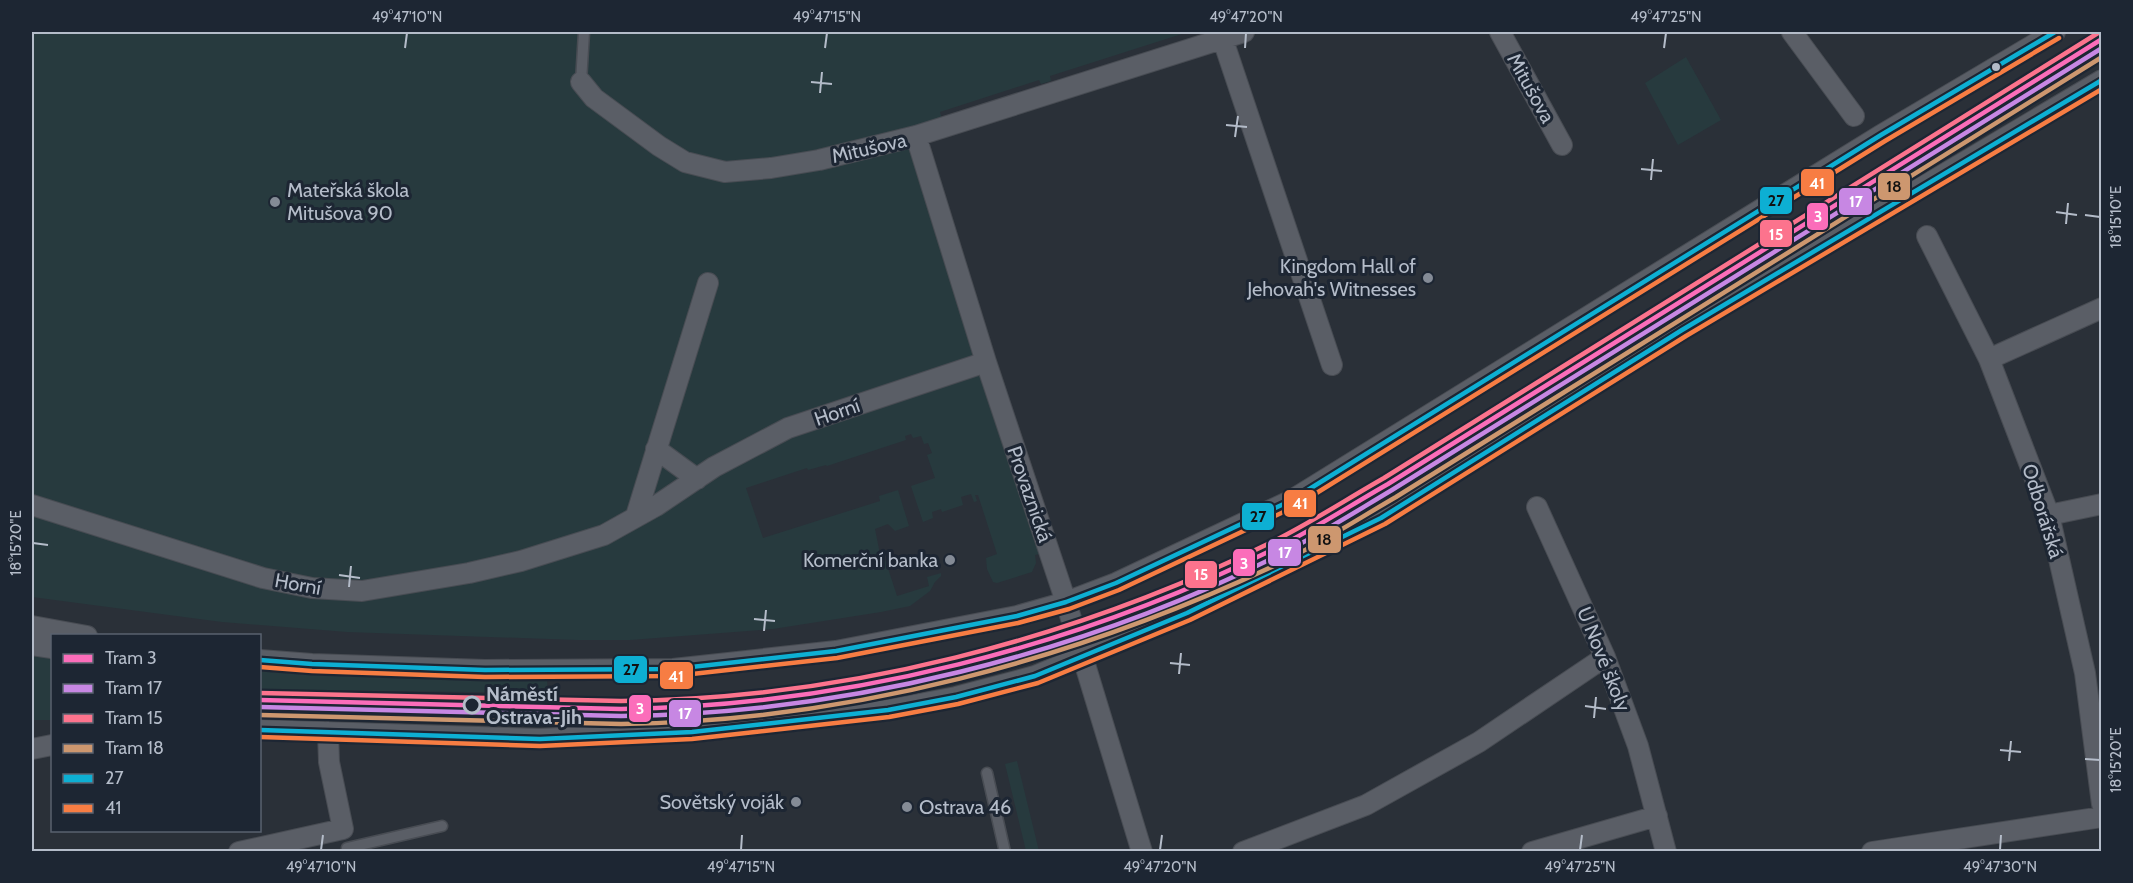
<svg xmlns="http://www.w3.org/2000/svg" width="2133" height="883" font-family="Cabin,sans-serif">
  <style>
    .green { fill: #273a3e }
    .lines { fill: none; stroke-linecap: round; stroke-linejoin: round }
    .lane-casing { stroke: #484c53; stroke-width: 13 }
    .street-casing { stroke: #484c53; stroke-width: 22 }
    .lane { stroke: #5a5e66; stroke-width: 10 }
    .street { stroke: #5a5e66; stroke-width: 20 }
    .bus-1-casing { stroke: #1d2633; stroke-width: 9 }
    .bus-2-casing { stroke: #1d2633; stroke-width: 9 }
    .bus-1 { stroke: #0dafd3; stroke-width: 4.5 }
    .bus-2 { stroke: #f77d43; stroke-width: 4.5 }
    .tram-1-casing { stroke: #1d2633; stroke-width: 9 }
    .tram-2-casing { stroke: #1d2633; stroke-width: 9 }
    .tram-3-casing { stroke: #1d2633; stroke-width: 9 }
    .tram-4-casing { stroke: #1d2633; stroke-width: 9 }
    .tram-1 { stroke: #fb6dba; stroke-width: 4.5 }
    .tram-2 { stroke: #c787e3; stroke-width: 4.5 }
    .tram-3 { stroke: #fc738d; stroke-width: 4.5 }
    .tram-4 { stroke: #cd976f; stroke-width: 4.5 }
    .ticks { fill: none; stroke: #b4bcc9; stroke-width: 2 }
    .bus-dot { fill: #b4bcc9; stroke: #1d2633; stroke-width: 2 }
    .poi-dot { fill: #848b96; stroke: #1d2633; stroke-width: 2 }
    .stop-dot { fill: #1d2633; stroke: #b4bcc9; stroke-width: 3 }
    .labels { text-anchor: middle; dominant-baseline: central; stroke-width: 6; stroke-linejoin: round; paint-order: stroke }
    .street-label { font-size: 20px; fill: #b4bcc9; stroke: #1d2633 }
    .poi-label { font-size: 20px; fill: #b4bcc9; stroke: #1d2633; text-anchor: end }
    .stop-label { font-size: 20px; font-weight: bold; fill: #b4bcc9; stroke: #1d2633; text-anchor: start }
    .line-badge { stroke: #1d2633; stroke-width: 2 }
    .badge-label { font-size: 16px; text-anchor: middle; font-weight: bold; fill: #fff }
    .pale-badge-label { font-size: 16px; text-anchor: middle; font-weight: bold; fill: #111 }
    .neatline { fill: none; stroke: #b4bcc9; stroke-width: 2 }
    .ticks-label { font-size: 15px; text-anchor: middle; fill: #b4bcc9 }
  </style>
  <rect width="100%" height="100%" fill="#2a3038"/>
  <path class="green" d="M32,32h1156l-138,44 1,5 -10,3 -2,-4 -99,32 2,7 -36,12 137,422 -8,2 1,8 -4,9 -35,11 -4,-1 -6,-13 -1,-11 11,-4 -19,-59h-3l2,6 -3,1 -3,-8 -10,3 2,8 -21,7 -1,-3 -9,3 1,6 -10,4 -12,-36 24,-8 -8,-23 5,-2 -4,-10 -4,1 -3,-8 -8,2 -2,-4 -6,2 1,4 -79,26 -1,-1 -18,5 -1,-2 -61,20 17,50 117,-37 -1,-5 19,-6 11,36 -14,5 -7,-7 -13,5 5,25 3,-1 14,43 32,-10 -2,-9 14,-4v3l-6,6 -5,9 -20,15 -29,6 -108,17 -143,11h-52l-231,-8 -125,-10 -190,-25z
    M1686,57l35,63 -43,25 -33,-62z
    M32,648l20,3v69h-20z
    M260,670l287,11 1,12 -250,-3 -10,29 -28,-1z
    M1017,761l22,90h-13l-21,-87z"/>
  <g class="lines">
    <defs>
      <path id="lane" d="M581,82l3,-50
        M987,773l18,79
        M347,848l95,-22"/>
      <path id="street" d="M1500,32l62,113
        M1792,32l62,84
        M1223,40l109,325
        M581,82l13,16 65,48 26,16 40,10 46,-4 48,-8 97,-24 328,-104
        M916,136l70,226 80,240 76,250
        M1927,236l62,123 60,156 36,158 17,131
        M1989,359l113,-51
        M656,449l41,30
        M32,505l231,73 49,10 50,3 107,-18 52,-12 83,-26 52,-29 58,-39 74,-39 198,-66
        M1537,507l68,150 33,89 28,106
        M2049,515l53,-11
        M636,516l72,-233
        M32,626l55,10
        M32,645l20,3
        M260,660l52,4 173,6 188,-1 163,-18 181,-35 49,-14 50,-19 174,-82 591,-366 174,-103
        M260,730l280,9 152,-7 196,-22 68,-13 79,-21 152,-63 194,-95 301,-188 420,-250
        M32,749l20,-4
        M239,852l104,-23 -14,-67 -1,-30
        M1243,852l123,-47 113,-63 126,-85
        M1532,852l125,-36
        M1872,852l230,-35"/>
    </defs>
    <use href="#lane" class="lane-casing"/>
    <use href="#street" class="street-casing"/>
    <use href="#lane" class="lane"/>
    <use href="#street" class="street"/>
    <defs>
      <path id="bus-1" d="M260,660l52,4 173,6 188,-1 163,-18 181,-35 49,-14 50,-19 174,-82 591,-366 174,-103
        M260,730l280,9 152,-7 196,-22 68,-13 79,-21 152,-63 194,-95 301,-188 420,-250"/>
      <path id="bus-2" d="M260,667l52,4 173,6 189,-1 163,-18 181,-35 51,-14 50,-19 175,-83 591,-366 174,-103
        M260,737l280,9 152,-7 197,-22 69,-13 80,-21 152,-63 195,-96 301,-188 416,-247"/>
    </defs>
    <use href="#bus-1" class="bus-1-casing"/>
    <use href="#bus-2" class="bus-2-casing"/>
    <use href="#bus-1" class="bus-1"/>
    <use href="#bus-2" class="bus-2"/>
    <defs>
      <path id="tram-1" d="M260,700l361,9c224,-3 457,-62 657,-162 38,-19 73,-42 110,-63l714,-445"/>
      <path id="tram-2" d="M260,707l361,9c223,-2 462,-62 660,-162 38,-19 74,-42 111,-64l710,-442"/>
      <path id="tram-3" d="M260,693l361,8c224,-2 452,-61 653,-160 38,-19 73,-42 110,-63l714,-445"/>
      <path id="tram-4" d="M260,715l361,9c228,-3 455,-64 661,-162 39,-19 76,-43 114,-65l706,-440"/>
    </defs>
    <use href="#tram-1" class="tram-1-casing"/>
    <use href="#tram-2" class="tram-2-casing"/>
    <use href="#tram-3" class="tram-3-casing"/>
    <use href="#tram-4" class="tram-4-casing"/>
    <use href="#tram-1" class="tram-1"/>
    <use href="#tram-2" class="tram-2"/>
    <use href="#tram-3" class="tram-3"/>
    <use href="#tram-4" class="tram-4"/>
  </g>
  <path class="ticks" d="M405,48l2,-15M825,48l2,-15M1245,48l1,-15M1664,48l2,-15M811,82l21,2M820,93l2,-21M1226,125l21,2M1235,137l3,-21M1641,169l21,2M1651,180l2,-21M2056,212l21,3M2085,215l15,2M2066,224l2,-21M33,543l15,2M339,575l21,3M349,587l2,-21M754,619l21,2M764,631l2,-21M1170,663l20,2M1179,674l2,-21M1585,706l21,3M1594,718l2,-21M2000,750l21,2M2085,759l15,1M2009,761l2,-20M321,850l2,-15M741,850l1,-15M1160,850l2,-15M1580,850l2,-15M2000,850l1,-15"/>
  <circle class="bus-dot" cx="1996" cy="67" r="5"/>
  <g class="poi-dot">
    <circle cx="275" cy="202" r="6"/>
    <circle cx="1428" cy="278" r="6"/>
    <circle cx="950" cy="560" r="6"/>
    <circle cx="796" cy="802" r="6"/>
    <circle cx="907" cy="807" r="6"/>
  </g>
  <circle class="stop-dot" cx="472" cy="705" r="8"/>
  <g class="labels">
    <g class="street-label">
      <text transform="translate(1531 88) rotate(61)">Mitušova</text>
      <text transform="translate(869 148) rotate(-13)">Mitušova</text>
      <text transform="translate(837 412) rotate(-19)">Horní</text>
      <text transform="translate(1030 494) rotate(71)">Provaznická</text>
      <text transform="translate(2043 511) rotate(73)">Odborářská</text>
      <text transform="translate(298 584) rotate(10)">Horní</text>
      <text transform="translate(1604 659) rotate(68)">U Nové školy</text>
    </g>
    <g class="poi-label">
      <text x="287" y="190" text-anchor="start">Mateřská škola<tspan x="287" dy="23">Mitušova 90</tspan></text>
      <text x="1416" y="266">Kingdom Hall of<tspan x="1416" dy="23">Jehovah's Witnesses</tspan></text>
      <text x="938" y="560">Komerční banka</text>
      <text x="784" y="802">Sovětský voják</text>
      <text x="919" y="807" text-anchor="start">Ostrava 46</text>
    </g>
    <g class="stop-label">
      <text x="486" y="694">Náměstí<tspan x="486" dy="23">Ostrava-Jih</tspan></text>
    </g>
  </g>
  <g class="line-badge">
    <rect x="1800" y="168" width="35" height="29" rx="6" fill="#f77d43"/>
    <rect x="1877" y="172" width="34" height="29" rx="6" fill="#cd976f"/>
    <rect x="1759" y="186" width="34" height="29" rx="6" fill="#0dafd3"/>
    <rect x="1838" y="187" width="35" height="29" rx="6" fill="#c787e3"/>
    <rect x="1806" y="202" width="23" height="29" rx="6" fill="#fb6dba"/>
    <rect x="1759" y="219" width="34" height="29" rx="6" fill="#fc738d"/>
    <rect x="1283" y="489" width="34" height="29" rx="6" fill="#f77d43"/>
    <rect x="1241" y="502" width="34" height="29" rx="6" fill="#0dafd3"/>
    <rect x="1307" y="525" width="35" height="29" rx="6" fill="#cd976f"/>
    <rect x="1267" y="538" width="35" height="29" rx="6" fill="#c787e3"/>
    <rect x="1232" y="548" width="24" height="29" rx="6" fill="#fb6dba"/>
    <rect x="1184" y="560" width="34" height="29" rx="6" fill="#fc738d"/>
    <rect x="613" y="655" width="35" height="29" rx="6" fill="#0dafd3"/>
    <rect x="659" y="661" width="35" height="29" rx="6" fill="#f77d43"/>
    <rect x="628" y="694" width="24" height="29" rx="6" fill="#fb6dba"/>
    <rect x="668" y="699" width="34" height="29" rx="6" fill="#c787e3"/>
  </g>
  <g class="badge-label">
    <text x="1817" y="189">41</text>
    <text x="1856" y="207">17</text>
    <text x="1818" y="222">3</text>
    <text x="1776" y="240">15</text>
    <text x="1300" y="509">41</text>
    <text x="1285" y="558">17</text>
    <text x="1244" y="569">3</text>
    <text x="1201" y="580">15</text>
    <text x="676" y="682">41</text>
    <text x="640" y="714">3</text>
    <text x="685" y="719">17</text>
  </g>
  <g class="pale-badge-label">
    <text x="1894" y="192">18</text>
    <text x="1776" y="206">27</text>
    <text x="1258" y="522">27</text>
    <text x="1324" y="545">18</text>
    <text x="631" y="675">27</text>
  </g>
  <rect width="2133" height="883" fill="none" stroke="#1d2633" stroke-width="66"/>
  <rect x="51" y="634" width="210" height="198" fill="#1d2633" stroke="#59626f" stroke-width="1.5"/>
  <rect x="63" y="654" width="30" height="9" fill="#fb6dba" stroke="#59626f" stroke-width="1.5"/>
  <text x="105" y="664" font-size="18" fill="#b4bcc9">Tram 3</text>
  <rect x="63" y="684" width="30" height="9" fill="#c787e3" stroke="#59626f" stroke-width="1.5"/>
  <text x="105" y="694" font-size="18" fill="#b4bcc9">Tram 17</text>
  <rect x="63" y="714" width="30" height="9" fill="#fc738d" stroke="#59626f" stroke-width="1.5"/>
  <text x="105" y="724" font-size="18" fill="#b4bcc9">Tram 15</text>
  <rect x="63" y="744" width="30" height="9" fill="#cd976f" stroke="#59626f" stroke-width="1.5"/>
  <text x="105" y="754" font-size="18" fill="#b4bcc9">Tram 18</text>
  <rect x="63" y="774" width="30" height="9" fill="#0dafd3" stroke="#59626f" stroke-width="1.5"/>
  <text x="105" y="784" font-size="18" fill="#b4bcc9">27</text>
  <rect x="63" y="804" width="30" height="9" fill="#f77d43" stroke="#59626f" stroke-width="1.5"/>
  <text x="105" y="814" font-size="18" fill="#b4bcc9">41</text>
  <rect x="33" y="33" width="2067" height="817" class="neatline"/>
  <g class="ticks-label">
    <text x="407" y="22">49°47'10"N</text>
    <text x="827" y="22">49°47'15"N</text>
    <text x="1246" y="22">49°47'20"N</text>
    <text x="1666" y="22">49°47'25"N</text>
    <text transform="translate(2116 217) rotate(-90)" y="5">18°15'10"E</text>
    <text transform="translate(16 543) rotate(-90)" y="5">18°15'20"E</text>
    <text transform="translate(2116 760) rotate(-90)" y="5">18°15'20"E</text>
    <text x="321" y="872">49°47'10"N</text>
    <text x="741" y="872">49°47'15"N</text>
    <text x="1160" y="872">49°47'20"N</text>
    <text x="1580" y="872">49°47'25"N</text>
    <text x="2000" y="872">49°47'30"N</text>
  </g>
</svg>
